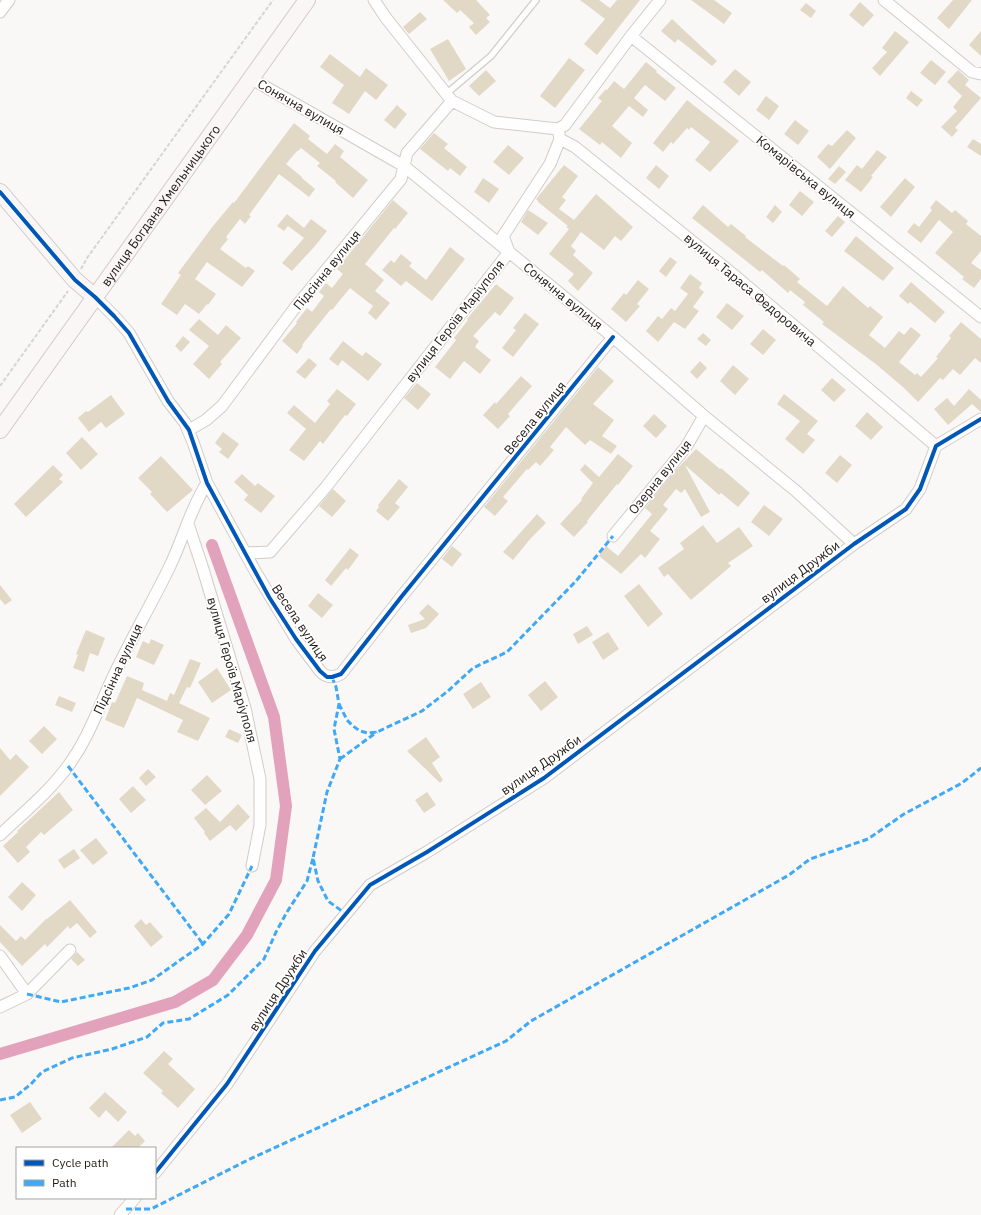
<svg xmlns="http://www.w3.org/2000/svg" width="981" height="1215" font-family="'IBM Plex Sans',sans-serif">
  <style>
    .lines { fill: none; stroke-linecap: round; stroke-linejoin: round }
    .canal { stroke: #e3a2bc; stroke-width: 12 }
    .building { fill: #e2d8c6 }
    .lane-casing { stroke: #d1ccc9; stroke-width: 8 }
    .street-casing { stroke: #d1ccc9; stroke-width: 13 }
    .secondary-casing { stroke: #d1ccc9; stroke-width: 18 }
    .path { stroke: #d6d5d4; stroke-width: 2; stroke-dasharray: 4 2; stroke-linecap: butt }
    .lane { stroke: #fefefe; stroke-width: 5.5 }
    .street { stroke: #fefefe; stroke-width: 11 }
    .secondary { stroke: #f9f6f5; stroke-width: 16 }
    .quiet { stroke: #3fa9f5; stroke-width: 3; stroke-dasharray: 6 3; stroke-linecap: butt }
    .cycleway-casing { stroke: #fff; stroke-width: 6 }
    .cycleway { stroke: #0057b8; stroke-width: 4 }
    .labels { text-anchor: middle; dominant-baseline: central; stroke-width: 3.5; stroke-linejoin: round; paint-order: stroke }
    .street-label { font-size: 13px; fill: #211914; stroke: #fff }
  </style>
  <rect width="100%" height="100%" fill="#faf8f6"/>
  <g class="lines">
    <path class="canal" d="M0,1054l175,-52 38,-22 34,-45 29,-55 10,-74 -12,-89 -62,-172"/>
  </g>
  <path class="building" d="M443,0h33l14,15 -4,3 4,4 -14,13 -7,-8 5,-4 -14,-13 -3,3z
    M580,0h19l11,8 7,-8h23l-43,55 -13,-11 21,-25z
    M691,0h23l18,13 -8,11z
    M953,0h19l-23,29 -12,-11z
    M860,2l14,13 -11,12 -14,-12z
    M806,3l10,8 -5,7 -11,-8z
    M420,12l7,7 -18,15 -6,-7z
    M672,19l45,42 -5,5 -34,-27 -3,4 -14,-12z
    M895,31l14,11 -29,34 -8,-8 15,-16 -5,-4z
    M981,31v25l-12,-11z
    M448,39l18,30 -17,12 -19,-32z
    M330,54l30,23 6,-9 22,17 -12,15 -11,-9 -16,23 -17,-11 12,-18 -24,-18z
    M569,58l16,12 -30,38 -15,-12z
    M931,60l15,12 -11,13 -15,-12z
    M646,62l11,9 -1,1 20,16 -11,13 -20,-16 -11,13 14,12 -5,7 -14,-11 -17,20 20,17 -11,15 -19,-16 -2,3 -21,-16 23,-28 -4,-3 8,-9 1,1 7,-9 10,8z
    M735,69l16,13 -12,14 -16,-14z
    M486,70l10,11 -17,15 -10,-10z
    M958,70l11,10 -4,5 16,13 -26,30 3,2 -6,7 -11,-10 16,-16 -4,-4 9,-11 -15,-14z
    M911,91l12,9 -6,7 -11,-9z
    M766,96l13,10 -10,14 -13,-10z
    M687,100l52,41 -29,31 -15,-12 15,-18 -19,-15 -2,3 -2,-2 -14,16 -2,-2 -8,10 -10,-9z
    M397,105l10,9 -12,15 -11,-9z
    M795,120l14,11 -11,14 -14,-11z
    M294,123l16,13 -2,3 19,15 8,-10 9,7 -4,6 28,23 -15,18 -18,-16 1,-1 -19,-15 3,-3 -19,-15 -3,3h-1l-11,13 16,13v1l13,11 -6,8 -30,-23 -30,41 2,1 -6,8 -5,-5 -14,18 2,2 -8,10 26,19 2,-2 7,5 -13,16 -35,-25 -12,17 21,15 -8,11 -1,-1 -8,10 -14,-10 -8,11 -16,-11 20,-29 -3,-2 35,-47 20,-24 1,1z
    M847,130l9,8 -26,31 -13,-12 11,-13 4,2z
    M434,133l14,11 -4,4 23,19 -7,9 -10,-8 -2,3 -28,-22z
    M973,139l8,5v12l-14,-9z
    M508,145l16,13 -15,17 -16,-13z
    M877,150l10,7 -16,19 2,1 -12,15 -16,-12 12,-15 5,4z
    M564,165l14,11 -16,21 4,3 -7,9 15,11 22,-26 37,33 -12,14 -6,-5 -11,14 -23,-18 -10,14 5,5 -3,4 20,18 -15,18 -10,-10 6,-7 -25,-20 20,-25 -3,-2 2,-1 -30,-24v-1l-2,-2z
    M656,165l13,11 -10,13 -13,-11z
    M839,166l7,6 -11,12 -7,-5z
    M483,178l16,11 -10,14 -15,-11z
    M905,178l10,9 -24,30 -11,-10z
    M800,191l14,11 -12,14 -13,-11z
    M393,200l15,13 -13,16 -1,-1 -29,36 19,16 -9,11 15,12 -14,17 -8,-7 5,-7 -23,-18 -18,22 -1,-1 -29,36 1,1 -6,8 -15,-13 15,-18 -1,-1 11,-14 5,4 12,-16 -5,-4 7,-9 6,5 11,-14 -6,-5z
    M936,200l16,13 3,-3 13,11 -2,3 15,12v15l-10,12 10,7v9l-7,9 -12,-9 2,-2 -29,-24 18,-21 -14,-12 -18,23 -14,-11 7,-9 5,4 13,-17 -2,-2z
    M703,205l25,22 3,-3 15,12 -1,1 38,29 1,-1 16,14 -3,3 30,24 16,-20 25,22 2,-2 13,11 -14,18 16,13 14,-17 5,4 7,-8 10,8 -22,27 16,13 2,-2 4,4 17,-19 -2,-1 15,-19 -2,-2 12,-14 20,17v24l-6,-5 -15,17 -7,-6 -10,11 -3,-2 -22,24 -14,-14 -27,-23 -55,-41 2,-2 -21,-17 2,-3 -15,-12 -2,3 -26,-23 -2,2 -68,-54z
    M775,205l7,7 -9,11 -7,-6z
    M528,210l20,13 -10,12 -17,-13z
    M287,214l17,14 7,-9 16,12 -12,15 -23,25 -10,-8 22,-25 -16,-12 -4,5 -7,-5z
    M838,216l7,6 -13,15 -7,-6z
    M856,236l38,32 -11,13 -39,-30z
    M450,247l15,12 -33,42 -26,-20 -5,5 -19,-16 9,-10 3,3 7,-9 11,9 -3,3 17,14z
    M670,257l7,5 -11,15 -7,-6z
    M690,274l12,9 -3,5 5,4 -11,15 6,4 -14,18 -11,-7 -16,20 -12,-11 12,-15 4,3 9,-11 4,3 13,-17 -8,-6z
    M638,280l11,9 -12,15 3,2 -14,16 -15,-13 13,-16 2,2z
    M911,282l34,30 -10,11 -25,-21 -2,2 -9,-8z
    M496,284l18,14 -14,18 -5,-4 -22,24 6,5 -4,6 16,13 -11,14 -16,-13 -14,18 -15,-12 21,-27 -2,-2 14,-18 -1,-1z
    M727,303l17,13 -12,14 -16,-13z
    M525,313l14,11 -26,33 -11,-9 14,-18 -3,-2z
    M199,319l19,16 8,-10 15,13 -21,24 2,2 -13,15 -16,-15 16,-18 -20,-16z
    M763,329l13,11 -13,15 -13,-11z
    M703,333l8,7 -5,6 -9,-7z
    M183,336l7,6 -9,10 -6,-6z
    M343,341l19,15 4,-4 16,12 -14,17 -26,-21 -4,6 -9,-7z
    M309,358l8,7 -12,14 -9,-7z
    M700,361l7,7 -10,11 -7,-7z
    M733,365l16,14 -14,16 -15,-14z
    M598,367l16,14 -21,23 21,16 -12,16 15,10 -6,8 -21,-14 -5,5 -19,-18 -16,20 4,3 -14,16 -4,-4 -8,8 -1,-1 -24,28 5,4 -13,15 -11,-9z
    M521,376l11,10 -24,28 2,2 -12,13 -15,-14 12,-13 1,2z
    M832,378l14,12 -12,12 -13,-12z
    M417,383l14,11 -13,16 -14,-12z
    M337,389l19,15 -9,12 -2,-1 -22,29 -3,-3 -16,20 -15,-11 17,-21 -19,-16 7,-8 21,18 15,-19 -3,-3z
    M969,389l12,11v12l-9,-8 -24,21 -14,-16 13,-11 7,8z
    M784,394l34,27 -11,13 8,6 -12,14 -18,-15 15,-18 -23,-17z
    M111,395l14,19 -19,14 -5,-6 -12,10 -11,-14 8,-7 2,1z
    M867,412l16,15 -12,13 -16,-14z
    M654,414l13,12 -11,12 -13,-12z
    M223,432l16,12 -11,15 -9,-7 3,-3 -7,-6z
    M82,437l16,17 -17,16 -15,-17z
    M696,449l24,20 1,-1 29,25 -12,14 -17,-14 -2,2 -34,-30 25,47 -9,5 -16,-28 -4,4 -5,-4 -13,16 5,4 -18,22 10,8 -15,19 -4,-4 -20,20 -22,-18 7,-10 12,10 34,-42 -7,-6 29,-36z
    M618,454l15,12 -15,19 -1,-1 -30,37 1,1 -14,15 -14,-13 22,-24 -1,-1 12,-16 -13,-13 5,-6 14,13z
    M840,455l12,10 -15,18 -12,-10z
    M161,456l32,34 -26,22 -17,-18 2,-2 -14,-14z
    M53,465l10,10 -4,4 4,3 -37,35 -12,-13z
    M242,474l13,12 3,-3 17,13 -14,17 -17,-13 4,-5 -14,-13z
    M399,479l9,8 -13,16 5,4 -12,14 -12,-10 3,-4 -1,-2z
    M333,489l13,12 -14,16 -13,-11z
    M764,505l19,14 -14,17 -18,-14z
    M537,514l9,9 -15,15 -18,22 -10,-8z
    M703,525l14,18 22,-16 14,19 -25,17 3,3 -40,34 -23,-26 -4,3 -6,-9 26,-19 -4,-6z
    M452,546l10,8 -10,13 -10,-8z
    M350,548l9,7 -11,15 -2,-2 -15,18 -6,-6z
    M639,584l24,30 -15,13 -24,-31z
    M0,585l12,15 -7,5 -5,-6z
    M318,593l15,12 -11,13 -14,-12z
    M428,604l11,10 -13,14 -15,5 -3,-8 17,-6 -6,-6z
    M587,626l6,9 -15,9 -5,-10z
    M86,630l19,8 -7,18 -8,-3 -6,19 -11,-4 5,-13 -2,-1z
    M608,632l11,17 -16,11 -11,-18z
    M151,639l13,6 -10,20 -18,-8 7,-16 6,3z
    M190,659l11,4 -11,25 -3,-1 -8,16 31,15 -12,23 -21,-9 6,-12 -46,-22 -13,30 -19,-8 7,-18 3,1 12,-27 17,7 -2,7 25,11 3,-8 4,2z
    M217,668l14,22 -19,13 -14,-21z
    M545,681l13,16 -17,14 -13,-16z
    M481,682l10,15 -18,12 -10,-15z
    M59,696l17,7 -4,9 -17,-7z
    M44,726l13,13 -15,15 -13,-13z
    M229,729l13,6 -4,8 -13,-6z
    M426,737l14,20 -8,6 11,17 -3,3 -33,-32z
    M0,748l10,12 6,-6 13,13 -29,29z
    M148,769l8,8 -10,9 -7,-8z
    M207,775l15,16 -17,14 -14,-15z
    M133,786l13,14 -15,13 -12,-14z
    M59,792l14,18 -29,25 -3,-3 -15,15 4,5 -12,11 -15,-17 15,-14 -1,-1z
    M427,792l9,13 -12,8 -9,-13z
    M238,804l12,13 -14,14 -6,-6 -20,16 -6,-8 1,-1 -11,-14 12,-10 14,14z
    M96,838l12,15 -15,12 -13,-15z
    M74,849l6,9 -16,11 -6,-9z
    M22,882l14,13 -14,16 -14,-14z
    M70,900l27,32 -7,6 -13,-15 -7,6 -2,-3 -21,21 -2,-3 -23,22 -22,-24v-17l16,16 5,-5 4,4 21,-21h1z
    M141,919l5,6 4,-3 13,15 -12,10 -17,-21z
    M77,952l8,8 -7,6 -7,-7z
    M164,1051l9,8 -5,5 27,25 -17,19 -17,-15 2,-2 -20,-18z
    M105,1092l22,20 -9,10 -12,-12 -7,8 -10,-10z
    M30,1102l12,17 -20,14 -12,-18z
    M129,1130l6,6 3,-3 7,8 -7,7h-27z"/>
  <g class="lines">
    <defs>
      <path id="lane" d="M446,94l45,-38 45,-56"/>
      <path id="street" d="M374,0l12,18 66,83 42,21 64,7
        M884,0l88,72 9,2
        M0,12l9,-12
        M631,36l350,281
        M250,78l154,88 209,171 91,79 92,75 58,53
        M560,139l15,8 159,128 202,171
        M95,297l19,19 15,17 39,68 17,22 8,19 14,41 48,88 41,68 24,32c6,7 13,7 21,3l61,-78 211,-259
        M189,430l17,-10 16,-14 72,-97 107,-130 6,-26 45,-52
        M188,524l14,42 43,142 15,71v46l-8,41
        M613,536l73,-89 18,-31
        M245,553l25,-1 56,-65 183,-235 -6,-16 47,-72 10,-25 -2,-10 7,-4 66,-89 29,-36
        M0,835c23,-22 49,-43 68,-69 20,-27 31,-59 45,-89 18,-38 39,-74 57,-111 13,-27 21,-59 37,-83
        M0,956l27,38
        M0,1007l27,-13 43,-44
        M155,1173l72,-89 88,-133 55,-66 57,-33 117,-74 310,-234 52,-35 14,-20 16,-43 45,-27
        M120,1215l15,-17"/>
      <g id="secondary">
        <path d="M0,192l75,88 20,17"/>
        <path id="s1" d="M0,430l307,-430"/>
      </g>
    </defs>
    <use href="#lane" class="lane-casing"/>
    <use href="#street" class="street-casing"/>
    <use href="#secondary" class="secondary-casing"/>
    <path class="path" d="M81,269l6,-11 186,-258
      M0,386l68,-95"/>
    <use href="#lane" class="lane"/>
    <use href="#street" class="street"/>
    <use href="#secondary" class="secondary"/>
    <path class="quiet" d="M332,677l4,10 3,17 -5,25 6,30 -13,33 -14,66 5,23 10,20 18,13
      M339,704l8,16 6,6 7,5 8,2 9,-1 45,-21 26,-20 25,-23 34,-16 69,-71 37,-45
      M340,759l37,-27
      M68,766l135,178
      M27,994l34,8 68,-14 23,-8 51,-36 26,-30 23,-48
      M0,1100l15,-3 16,-13 11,-12 30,-14 40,-9 35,-12 16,-14 26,-4 39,-24 36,-36 12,-27 11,-20 20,-31 6,-23
      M126,1209h25l97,-49 258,-119 25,-20 258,-146 21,-16 58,-20 36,-25 58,-31 19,-15"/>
    <defs>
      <path id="cycleway" d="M0,192l75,88 20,17 19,19 15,17 39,68 21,29 18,53 62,114 27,42 24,32 7,6h5l9,-3 61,-78 211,-259
        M155,1173l72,-89 88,-133 55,-66 57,-33 117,-74 310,-234 52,-35 14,-20 16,-43 45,-27"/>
    </defs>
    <use href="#cycleway" class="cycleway-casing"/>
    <use href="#cycleway" class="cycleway"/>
  </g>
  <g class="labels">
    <g class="street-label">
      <text transform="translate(301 107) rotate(30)">Сонячна вулиця</text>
      <text transform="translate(806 177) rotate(39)">Комарівська вулиця</text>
      <text stroke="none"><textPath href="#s1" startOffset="276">вулиця Богдана Хмельницького</textPath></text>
      <text transform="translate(327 270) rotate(-51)">Підсінна вулиця</text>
      <text transform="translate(750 290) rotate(40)">вулиця Тараса Федоровича</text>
      <text transform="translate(563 296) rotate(39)">Сонячна вулиця</text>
      <text transform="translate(455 321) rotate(-52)">вулиця Героїв Маріуполя</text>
      <text transform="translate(535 418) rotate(-51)">Весела вулиця</text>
      <text transform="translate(660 477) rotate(-51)">Озерна вулиця</text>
      <text transform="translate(800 572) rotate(-37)">вулиця Дружби</text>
      <text transform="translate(300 623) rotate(56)">Весела вулиця</text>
      <text transform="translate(118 669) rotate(-65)">Підсінна вулиця</text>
      <text transform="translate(232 670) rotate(74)">вулиця Героїв Маріуполя</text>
      <text transform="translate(541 765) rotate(-35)">вулиця Дружби</text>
      <text transform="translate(278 990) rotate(-57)">вулиця Дружби</text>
    </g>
  </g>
  <rect x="16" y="1147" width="140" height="52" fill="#ffffff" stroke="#a6a3a1"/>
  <rect x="24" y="1160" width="20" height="6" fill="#0057b8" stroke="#a6a3a1"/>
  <text x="52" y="1167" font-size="12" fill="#211914">Cycle path</text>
  <rect x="24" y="1180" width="20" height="6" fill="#3fa9f5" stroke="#a6a3a1"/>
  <text x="52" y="1187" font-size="12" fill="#211914">Path</text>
</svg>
